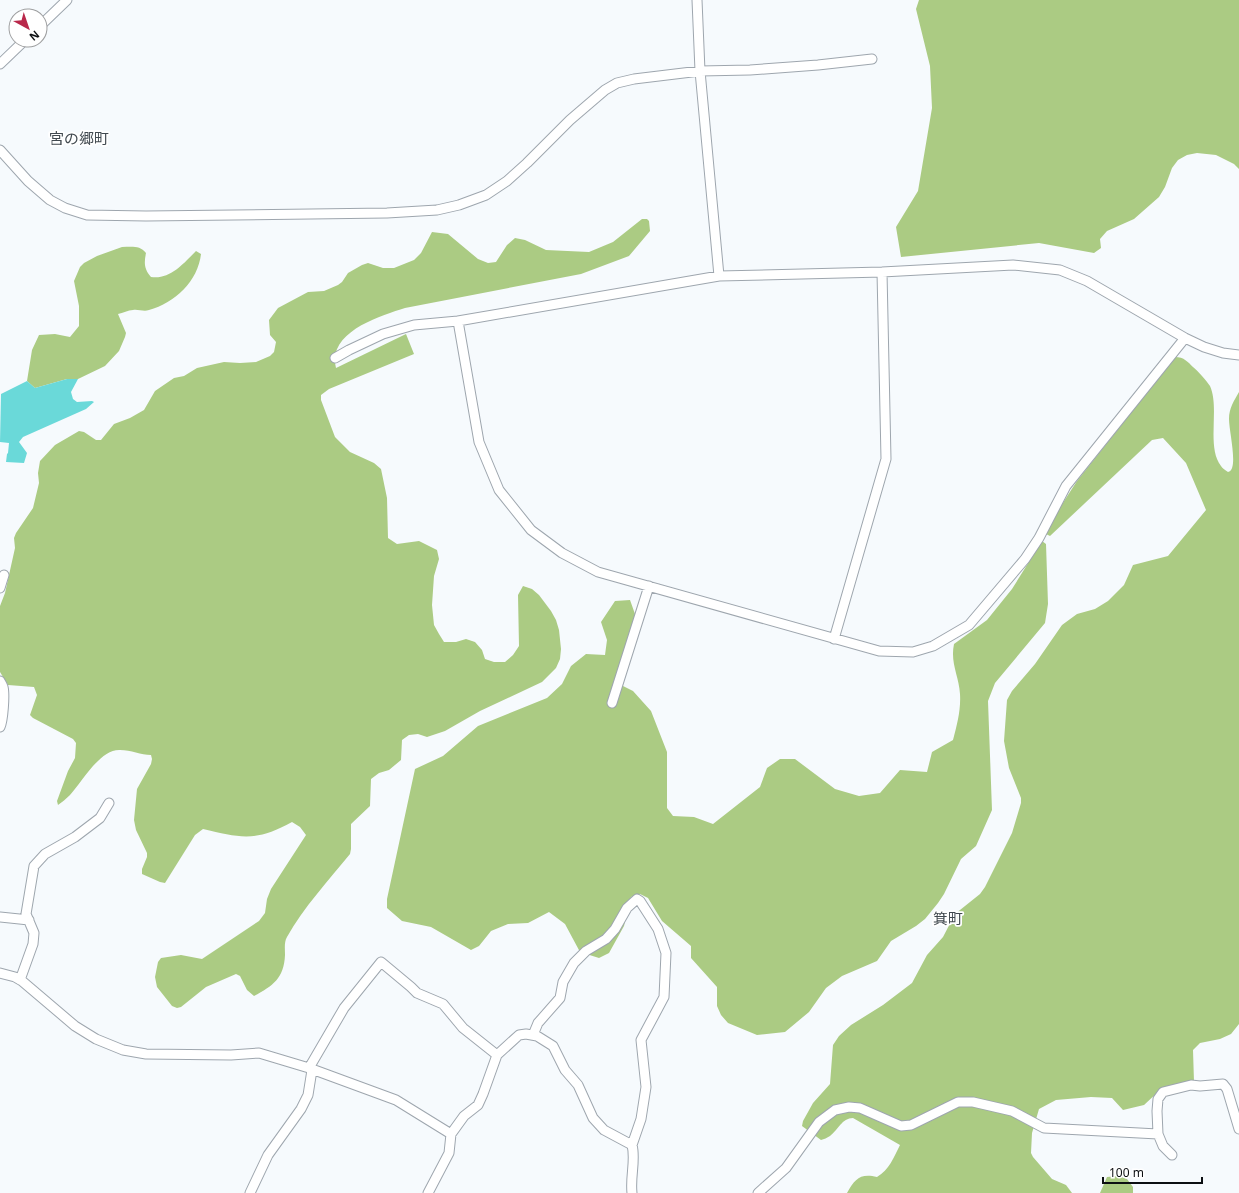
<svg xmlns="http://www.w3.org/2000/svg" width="1239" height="1193" font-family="'Noto Sans','Noto Sans JP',sans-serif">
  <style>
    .forest { fill: #abcb83 }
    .water { fill: #6ad9d9 }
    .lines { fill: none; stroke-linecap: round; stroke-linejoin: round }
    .minor-casing { stroke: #9ea6ae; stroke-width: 11 }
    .minor { stroke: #fff; stroke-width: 9 }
    .labels { text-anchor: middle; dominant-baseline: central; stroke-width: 3.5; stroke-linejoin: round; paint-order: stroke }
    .quarter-label { font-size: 15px; fill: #41494f; stroke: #fff }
  </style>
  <rect width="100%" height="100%" fill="#f6fafd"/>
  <path class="forest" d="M919,0h320v169l-5,-5 -18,-9 -19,-2 -10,2 -9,5 -6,8 -7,19 -6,10 -25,22 -27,12 -7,8 1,9 -7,5 -55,-10 -138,14 -5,-30 22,-36 14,-83 -2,-42 -14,-57z
    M642,219h5l2,2 1,10 -21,25 -48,18 -176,34c-25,8 -78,24 -69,60l70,-34 8,20 -85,35 -8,6v5l14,37 15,15 24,11 7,6 6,29 1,40 9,6 22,-3 18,9 2,9 -5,17 -2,29 2,20 5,9 5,8h12l10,-3 9,3 7,8 3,9 9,3h11l8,-7 6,-9 -1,-51 5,-9 9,3 7,6 12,16 5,9 3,10 2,19 -1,10 -4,9 -14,14 -62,29 -35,20 -18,6 -9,-3 -9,1 -7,5 -1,20 -12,10 -10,3 -8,6 -1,27 -19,18v25l-1,5c-21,26 -47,54 -63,83 -3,5 -2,12 -2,18 -1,23 -12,31 -31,41l-7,-6 -7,-14 -4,-2 -30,13 -25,20 -4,1 -5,-2 -15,-19 -2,-10 3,-15 3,-4 20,-3 21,4 57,-38 6,-8 2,-14 4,-10 35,-54 -6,-8 -8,-5c-36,20 -51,16 -89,7l-8,6 -30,48 -5,-1 -18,-8v-5l5,-12v-4l-11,-23 -2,-10 3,-31 14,-25 1,-5 -1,-4c-10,0 -20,-5 -31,-5 -20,-1 -38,32 -50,45 -4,4 -8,7 -12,10l-1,-4 11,-30 7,-13 1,-15 -3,-4 -40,-21 -3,-3 7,-20 -3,-8 -26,-2 -8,-13v-66l5,-13 10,-45 -1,-10 2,-5 17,-25 6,-25 -1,-10 2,-12 15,-16 24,-14 5,1 12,8h5l13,-16 16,-6 14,-8 11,-19 19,-13 10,-2 13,-8 27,-6 16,1 16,-1 14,-6 4,-4 2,-10 -6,-7 -1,-15 9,-12 30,-16 16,-1 14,-6 4,-3 6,-9 14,-8 6,-2 15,5h11l20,-8 7,-7 11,-21 16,2 30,25 10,4 8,-1 11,-17 8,-7 10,2 21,10 43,2 24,-10z
    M122,247c9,0 18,-2 24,6 -2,10 -2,16 5,24 19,3 33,-14 45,-26l5,3c-3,27 -26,49 -52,56 -5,2 -11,-1 -16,0 -5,0 -10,3 -15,4l8,19 -1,4 -6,14 -14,15 -27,13h-11l-32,9 -8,-7 5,-31 7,-15 16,-1 15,3 9,-11v-20l-5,-25 6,-14 4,-4 13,-7z
    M1175,357c9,0 13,5 18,10 6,5 13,13 17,19 10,22 -4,61 11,80 1,2 4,4 7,6 11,-2 1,-40 1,-53 0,-11 5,-18 10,-27v632l-8,10 -11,5 -20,4 -7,7 1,32 -35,9 -15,14 -21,5 -11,-12 -21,-1 -35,3 -17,9 -7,24 -1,20 2,4 19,22 14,6 6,8h-225c8,-14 13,-20 30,-16 12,-7 17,-20 23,-32l-47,-27c-11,0 -15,12 -23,18 -3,2 -6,3 -9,4l-19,-14 1,-5 10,-18 17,-19 3,-39 6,-9 12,-11 32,-20 29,-22 15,-28 16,-18 12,-23 25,-20 5,-7 27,-54 9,-30v-5l-12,-30 -5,-27 3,-41 5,-9 23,-27 27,-39 15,-11 18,-5 13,-8 16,-16 9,-20 35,-9 38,-46 -20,-47 -23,-25 -11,2 -102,96 -4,-2 11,-22 20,-31z
    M1042,541l4,3 2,60 -3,19 -50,60 -7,18 4,109 -16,36 -15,13 -17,35 -6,9 -13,16 -9,7 -25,15 -14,20 -35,15 -16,12 -17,24 -24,20 -28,3 -29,-12 -7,-8 -4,-9v-19l-26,-29v-12l-29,-25 -14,-23 -8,-4 -9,3 -7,29 -15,27 -10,5 -19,-6 -15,-28 -16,-12 -21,11 -20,1 -17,7 -12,15 -8,4 -40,-23 -29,-6 -15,-13v-9l28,-130 28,-13 35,-30 69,-28 15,-14 9,-18 15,-12 19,1 2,-15 -6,-18 14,-21 15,-1 5,14 -18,69 16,8 18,20 16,41v56l6,8 21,1 19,7 47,-37 7,-19 13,-9h15l40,30 24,7 21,-3 20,-23 27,2 5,-20 21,-12c4,-15 8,-30 7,-46 -1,-18 -10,-31 -6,-50l33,-24 25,-31z
    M1118,1176l9,3 6,8v6h-33l7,-16z"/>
  <path class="water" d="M67,379h11l-7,13 2,7 4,3 15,-1 2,1 -8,7 -63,28 -4,5 8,11 -3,10 -18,-1 1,-8 1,-1 1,-10 -9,-1 1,-48 26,-13 8,7z"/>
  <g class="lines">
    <defs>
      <path id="minor" d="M697,0l3,71 19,205
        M40,26l27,-26
        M0,64l25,-24
        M0,150l28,31 22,19 15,8 22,7 59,1 241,-3 50,-3 22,-5 27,-10 21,-14 20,-18 43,-43 35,-30 12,-7 17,-4 66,-8 50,-1 68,-5 54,-6
        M458,321l21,121 20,48 32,40 31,23 36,19 281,79 34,1 20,-6 36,-21 56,-66 14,-21 27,-52 119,-148
        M335,358l14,-8 34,-16 31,-9 44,-4 261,-45 163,-4 131,-7 47,5 27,11 98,57 19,9 19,6 16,2
        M0,588l4,-13
        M834,639l52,-180 -4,-187
        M0,681c1,2 2,3 3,6 2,7 0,34 -3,40
        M612,703l37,-117
        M0,917l29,3
        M0,973l15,4 7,4 53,45 21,13 27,11 23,4 85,1 28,-2 50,15 87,32 55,34
        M20,980l13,-36 1,-11 -8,-19 8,-48 11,-12 30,-17 25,-19 9,-15
        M533,1035l5,-12 22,-25 3,-16 11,-19 12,-12 20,-12 9,-10 12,-21 10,-9 3,2 18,28 8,24 -2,44 -23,43 5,47 -5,32 -9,26
        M309,1068l35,-60 37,-46 30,25 6,6 26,11 20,24 34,27
        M1172,1155l-9,-9 -5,-12 -1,-23 1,-12 5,-7 28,-7 9,1 23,-2 4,5 12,40
        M250,1193l18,-38 33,-46 7,-14 4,-25
        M428,1193l21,-40 2,-19 13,-18 14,-11 5,-11 14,-39 22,-20 7,-1 11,2 16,10 12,24 13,15 15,33 11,12 28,15c4,15 -2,31 0,48
        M758,1193l28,-25 33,-46 16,-12 14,-3 11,1 41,18 10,-1 47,-23h15l39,9 32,17 114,6"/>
    </defs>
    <use href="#minor" class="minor-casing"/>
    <use href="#minor" class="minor"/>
  </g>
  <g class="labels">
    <g class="quarter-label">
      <text x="79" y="138">宮の郷町</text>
      <text x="948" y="918">箕町</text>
    </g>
  </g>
  <g transform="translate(28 28) rotate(140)"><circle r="19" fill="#ffffff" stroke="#9e9fa0"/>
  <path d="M0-3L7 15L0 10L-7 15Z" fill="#b9284a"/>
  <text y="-6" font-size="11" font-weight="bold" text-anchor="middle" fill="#0c0f12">N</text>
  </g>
  <path d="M1103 1177v6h99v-6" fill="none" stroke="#0c0f12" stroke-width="2"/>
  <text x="1109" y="1177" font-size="12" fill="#0c0f12" stroke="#ffffff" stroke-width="3" paint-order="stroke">100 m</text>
</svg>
